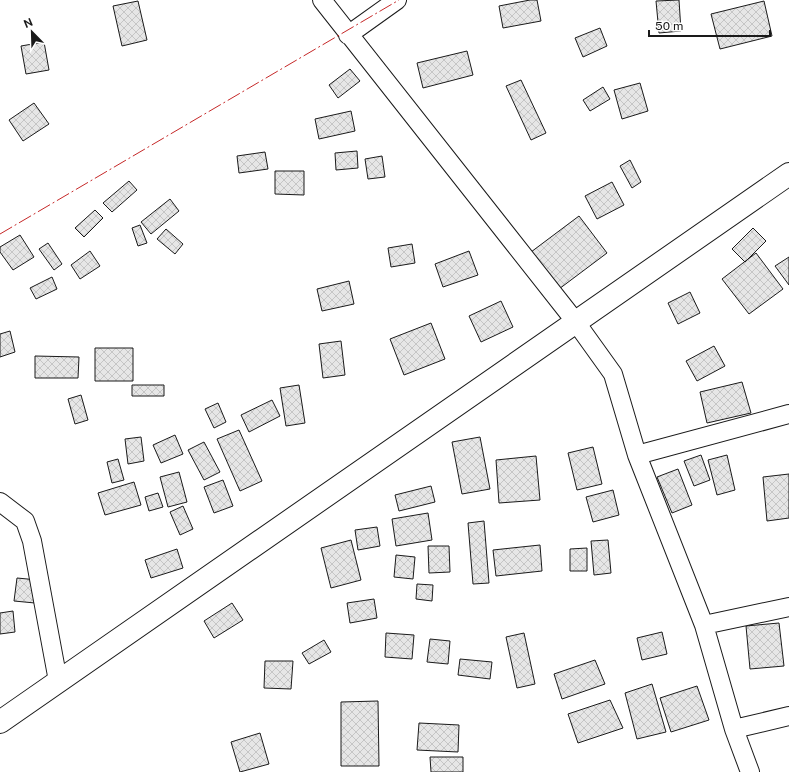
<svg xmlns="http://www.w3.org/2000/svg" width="789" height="772" font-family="'Public Sans',sans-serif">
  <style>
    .building { fill: url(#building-cross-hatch); stroke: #1a1a1a }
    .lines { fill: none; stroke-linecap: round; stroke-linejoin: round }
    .minor-casing { stroke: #1a1a1a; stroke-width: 20 }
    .major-casing { stroke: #1a1a1a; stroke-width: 24 }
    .minor { stroke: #fff; stroke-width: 18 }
    .major { stroke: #fff; stroke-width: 22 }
    .power { stroke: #c62828; stroke-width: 1; stroke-dasharray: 14 3 2 3; stroke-linecap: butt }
  </style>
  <defs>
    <pattern id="building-cross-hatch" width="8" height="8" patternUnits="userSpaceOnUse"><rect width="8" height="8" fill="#e6e6e6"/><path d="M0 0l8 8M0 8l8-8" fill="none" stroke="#c5c5c5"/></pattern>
  </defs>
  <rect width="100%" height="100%" fill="#fff"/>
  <path class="building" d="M530,0h7l4,21 -38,7 -4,-22z
    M679,0l2,31 -22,2 -3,-32z
    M138,1l9,39 -25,6 -9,-40z
    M764,1l8,35 -52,13 -9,-35z
    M600,28l7,18 -24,11 -8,-19z
    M44,42l5,28 -23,4 -5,-28z
    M467,51l6,24 -50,13 -6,-25z
    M350,69l10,12 -22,17 -9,-13z
    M521,80l25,53 -15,7 -25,-54z
    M640,83l8,28 -26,8 -8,-29z
    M603,87l7,12 -20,12 -7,-11z
    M34,103l15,21 -26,17 -14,-21z
    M351,111l4,20 -36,8 -4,-20z
    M357,151l1,17 -22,2 -1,-17z
    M265,152l3,17 -29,4 -2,-17z
    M382,156l3,21 -17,2 -3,-20z
    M630,160l11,22 -9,6 -12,-22z
    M275,171h29v24l-29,-1z
    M129,181l8,9 -25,22 -9,-9z
    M612,182l12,23 -27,14 -12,-23z
    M170,199l9,12 -28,23 -10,-12z
    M95,210l8,8 -19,19 -9,-9z
    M579,216l28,37 -48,36 -28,-37z
    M140,225l7,18 -9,3 -6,-18z
    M753,228l13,13 -21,21 -13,-13z
    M166,229l17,15 -8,10 -18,-15z
    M20,235l14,22 -21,13 -13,-18v-5z
    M48,243l14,21 -8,6 -15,-21z
    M412,244l3,19 -24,4 -3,-19z
    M90,251l10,15 -20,13 -9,-14z
    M469,251l9,24 -35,12 -8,-23z
    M756,253l27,36 -34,25 -27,-35z
    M789,257v28l-14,-19z
    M52,277l5,12 -21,10 -6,-11z
    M349,281l5,23 -32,7 -5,-22z
    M690,292l10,21 -22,11 -10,-21z
    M501,301l12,26 -32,15 -12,-26z
    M431,323l14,36 -41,16 -14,-36z
    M10,331l5,21 -15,5v-23z
    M341,341l4,34 -22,3 -4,-34z
    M714,346l11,20 -28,15 -11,-20z
    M95,348h38v33h-38z
    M35,356l44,1 -1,21h-43z
    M742,382l9,31 -44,10 -7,-31z
    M132,385h32v11h-32z
    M299,385l6,38 -19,3 -6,-38z
    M81,395l7,25 -13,4 -7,-25z
    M272,400l8,16 -31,16 -8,-17z
    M218,403l8,19 -12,6 -9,-19z
    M239,430l23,51 -22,10 -23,-52z
    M175,435l8,19 -22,9 -8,-18z
    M141,437l3,24 -16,3 -3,-25z
    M480,437l10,52 -28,5 -10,-52z
    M204,442l16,30 -16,8 -16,-30z
    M593,447l9,37 -25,6 -9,-37z
    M701,455l9,25 -16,6 -10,-25z
    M727,455l8,35 -18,5 -9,-35z
    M536,456l4,44 -41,3 -3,-43z
    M118,459l6,21 -12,3 -5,-21z
    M678,469l14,36 -20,8 -15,-36z
    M179,472l8,30 -19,5 -8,-30z
    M789,474v44l-22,3 -4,-44z
    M223,480l10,26 -19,7 -10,-26z
    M134,482l7,23 -36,10 -7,-22z
    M431,486l4,16 -36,9 -4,-16z
    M613,490l6,25 -26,7 -7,-25z
    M158,493l5,14 -14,4 -4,-14z
    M183,506l10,23 -13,6 -10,-23z
    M428,513l4,27 -36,6 -4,-27z
    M484,521l5,62 -16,1 -5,-61z
    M377,527l3,19 -22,4 -3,-20z
    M351,540l10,40 -30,8 -10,-40z
    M608,540l3,33 -17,2 -3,-34z
    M540,545l2,26 -46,5 -3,-26z
    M428,546h21l1,26 -21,1z
    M587,548v23h-17v-22z
    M177,549l6,19 -32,10 -6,-18z
    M396,555l19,2 -2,22 -19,-2z
    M17,578l21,2 -3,23 -21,-2z
    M417,584l16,1 -1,16 -16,-2z
    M374,599l3,19 -27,5 -3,-20z
    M232,603l11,17 -29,18 -10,-17z
    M13,611l2,21 -15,2v-21z
    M779,623l5,43 -34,3 -4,-43z
    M662,632l5,22 -25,6 -5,-22z
    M386,633l28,2 -2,24 -27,-2z
    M524,633l11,51 -18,4 -11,-51z
    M430,639l20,2 -2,23 -21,-2z
    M324,640l7,12 -22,12 -7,-11z
    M460,659l32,3 -2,17 -32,-4z
    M595,660l10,24 -43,15 -8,-25z
    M265,661h28l-2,28 -27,-1z
    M652,684l14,48 -29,7 -12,-46z
    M697,686l12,34 -38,12 -11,-34z
    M610,700l13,28 -45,15 -10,-29z
    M378,701l1,65h-38v-64z
    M419,723l40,2 -1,27 -41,-2z
    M260,733l9,31 -29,8 -9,-30z
    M430,757h33v15h-32z"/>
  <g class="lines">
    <defs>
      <path id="minor" d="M322,0l253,321 38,53 24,81 67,170 30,104 16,43
        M348,35l49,-35
        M637,455l152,-41
        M0,502l25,19 7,20 26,140
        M704,625l85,-18
        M734,729l55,-13"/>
      <path id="major" d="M0,722l789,-548"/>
    </defs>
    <use href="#minor" class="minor-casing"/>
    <use href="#major" class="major-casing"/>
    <use href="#minor" class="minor"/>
    <use href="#major" class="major"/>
    <path class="power" d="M0,234l399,-234"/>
  </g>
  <g transform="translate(32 32) rotate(337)" stroke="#ffffff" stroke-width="3" paint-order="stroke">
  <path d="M0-3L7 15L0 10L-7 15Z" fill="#1a1a1a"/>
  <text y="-6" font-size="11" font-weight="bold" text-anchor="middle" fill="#1a1a1a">N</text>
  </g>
  <path d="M649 30v6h121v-6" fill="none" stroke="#1a1a1a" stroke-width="2"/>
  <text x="655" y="30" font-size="12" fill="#1a1a1a" stroke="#ffffff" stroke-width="3" paint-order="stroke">50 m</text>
</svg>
